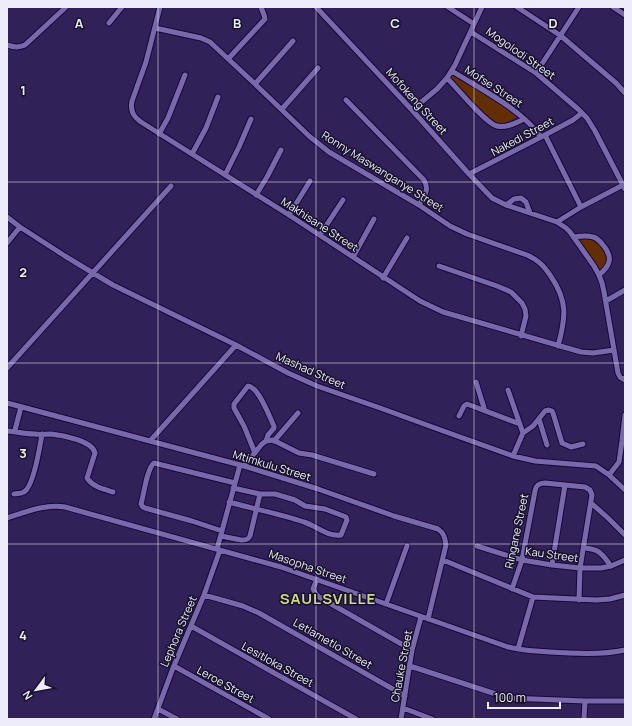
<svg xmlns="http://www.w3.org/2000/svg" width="632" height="726" font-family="Manrope,sans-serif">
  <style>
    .green { fill: #622e02 }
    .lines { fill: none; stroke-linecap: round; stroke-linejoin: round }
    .minor-casing { stroke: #1a053d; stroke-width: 7 }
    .minor { stroke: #786aaa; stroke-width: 5 }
    .grid { fill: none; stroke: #eeebfa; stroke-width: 1; stroke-opacity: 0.55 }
    .labels { text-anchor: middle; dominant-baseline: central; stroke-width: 3; stroke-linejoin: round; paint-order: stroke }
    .street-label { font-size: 11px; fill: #eeebfa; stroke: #17112a }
    .district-label { font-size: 15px; font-weight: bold; letter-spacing: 1px; fill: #d0d789; stroke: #17112a }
    .grid-label { font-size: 13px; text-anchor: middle; font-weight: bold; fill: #eeebfa; stroke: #17112a; stroke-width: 3; stroke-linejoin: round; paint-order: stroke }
  </style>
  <rect width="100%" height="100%" fill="#312159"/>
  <path class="green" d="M451,74h4l64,42c-13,7 -16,10 -31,4l-35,-38 -3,-5z
    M589,237l7,3 7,8 4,10 -2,7 -5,6 -22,-32z"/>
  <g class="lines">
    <defs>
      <path id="minor" d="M160,7l-14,55 -14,39c-2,10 1,15 9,21l148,93 131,86 23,11 138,40 12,1 21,-3
        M316,7l96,103 57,64 23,24 14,7 51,17 9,6 4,4 24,34 5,9 3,8 2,9 14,81 2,4 5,3
        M448,7l26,17
        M517,7l44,29 55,47 9,10
        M613,7l12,8
        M109,23l13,-16
        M155,28l46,10 9,4 45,42 54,52 20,16 90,53 31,21 17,8 60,21c11,5 16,10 23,20 18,26 16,42 8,71
        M471,32l65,41 42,36 9,9 8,13 30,58
        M7,45c7,2 11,3 18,0l41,-38
        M228,59l37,-40 -1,-4 -3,-8
        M452,71c30,19 69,38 89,66
        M536,73l43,-66
        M447,78c10,10 39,46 50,48 9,2 19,-3 27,-7
        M255,84l38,-43
        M346,100l78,80c6,10 0,16 -5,25
        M282,109l36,-41
        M412,110l25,-21 10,-11 8,-13 27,-58
        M159,134l9,-16 17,-43
        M545,135l36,72
        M192,154l14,-26 12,-31
        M469,174l76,-39 28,-15 9,-7
        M225,175l14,-28 12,-28
        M256,195l11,-18 14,-27
        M506,205l8,-6 7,-1 5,4 4,11
        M289,215l21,-34
        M7,217l13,10 45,29 28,17 20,12 123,60 52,28 29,13 66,23 52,19 78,28 22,5 61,5 13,9 16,15
        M557,222l24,-15 44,-23
        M320,235l23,-35
        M574,237c6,-1 13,-2 19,0 4,1 7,4 10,8 10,12 8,20 -4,30
        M7,243l13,-16
        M353,257l21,-38
        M439,266l58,20 14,6 11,11 3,6 1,7 -5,20
        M383,278l24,-40
        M606,301l19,-11
        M7,368l164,-182
        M476,382l9,29
        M508,390l15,43 -10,23
        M7,403l237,63 74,23 76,27 44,13c6,4 7,9 8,16l-18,74
        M21,407l-6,23 1,2c6,1 12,2 19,2 5,1 10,0 16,0 11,1 42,7 44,19l-8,25c6,9 16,11 26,14
        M459,416l5,-10 3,-2 53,20
        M539,419l8,26
        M7,431l9,1
        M523,433l10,-7 12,-15 4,-1 3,1 1,2 9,30 9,4 12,-3
        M150,441l86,-96
        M274,441l24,-28
        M255,453l-11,-27 -10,-18v-4l14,-18c11,1 21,30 26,40v2l-6,7 -2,6
        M244,466l18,-22 4,-3 7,-1 26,13 13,2 62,19
        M609,475l10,-13 3,-21 3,-26
        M233,488l27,6
        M14,494c3,-1 7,0 10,-2 10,-6 16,-46 18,-58
        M591,503l17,15 17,17
        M7,518c19,-6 37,-14 58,-11l216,60 227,80c20,5 41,5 61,6 19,1 38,1 56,-3
        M222,531l-30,-10 -47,-13 -2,-1 -2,-3c3,-10 6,-36 13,-41l81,20
        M221,536l20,4c4,0 7,0 9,-4l10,-42h15l20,6 10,6 20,3 21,8 1,3 -6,15c-14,2 -24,-9 -37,-13 -24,-8 -50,-13 -75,-20
        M477,546l45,14 30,5 28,3h21l10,-2 14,-6
        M584,548c16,1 18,6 27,18
        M217,549l23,-84
        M443,560l90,37 63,3 14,-1 15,-4
        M552,565l13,-80
        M317,579l-4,10 3,5 3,3 93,53
        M512,589l10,-29 13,-69c1,-6 4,-8 10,-8l40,4 5,3 2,5 -12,73 -1,32
        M204,595l39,11 16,7 146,83
        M386,604l21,-58
        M191,626l165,93
        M518,649l15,-52
        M174,666l95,53
        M410,666l98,32 77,3h40
        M403,708l29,11
        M158,709l19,10
        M154,719l19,-51 31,-73 16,-45
        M401,719l11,-69 9,-33
        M584,719l1,-18"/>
    </defs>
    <use href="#minor" class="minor-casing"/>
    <use href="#minor" class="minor"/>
  </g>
  <path class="grid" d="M158,7v712M316,7v712M474,7v712M7,182h618M7,363h618M7,544h618"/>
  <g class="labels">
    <g class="street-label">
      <text transform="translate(521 53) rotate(35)">Mogolodi Street</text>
      <text transform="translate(494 86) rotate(33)">Mofse Street</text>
      <text transform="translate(417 101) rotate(48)">Mofokeng Street</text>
      <text transform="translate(522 136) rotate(-28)">Nakedi Street</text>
      <text transform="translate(383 171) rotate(32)">Ronny Maswanganye Street</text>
      <text transform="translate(320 224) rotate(33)">Makhisane Street</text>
      <text transform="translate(311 370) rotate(24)">Mashad Street</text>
      <text transform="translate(272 465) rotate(17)">Mtimkulu Street</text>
      <text transform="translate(516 531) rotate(-78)">Ringane Street</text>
      <text transform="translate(552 554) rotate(8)">Kau Street</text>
      <text transform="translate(308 566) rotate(19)">Masopha Street</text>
      <text transform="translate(178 631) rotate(-67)">Lephora Street</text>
      <text transform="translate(333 643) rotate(30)">Letlametlo Street</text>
      <text transform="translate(278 664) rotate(29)">Lesitloka Street</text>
      <text transform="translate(401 666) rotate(-79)">Chauke Street</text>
      <text transform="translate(226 684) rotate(29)">Leroe Street</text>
    </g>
    <g class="district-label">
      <text x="328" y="598">SAULSVILLE</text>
    </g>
  </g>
  <g class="grid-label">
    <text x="79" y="28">A</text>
    <text x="237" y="28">B</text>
    <text x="395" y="28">C</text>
    <text x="553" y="28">D</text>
    <text x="23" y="95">1</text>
    <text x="23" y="277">2</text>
    <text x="23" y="458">3</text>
    <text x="23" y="640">4</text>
  </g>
  <rect width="632" height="726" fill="none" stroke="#eeebfa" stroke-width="16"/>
  <g transform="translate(36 690) rotate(238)" stroke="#17112a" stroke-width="3" paint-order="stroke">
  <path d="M0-3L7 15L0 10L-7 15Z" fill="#eeebfa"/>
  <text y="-6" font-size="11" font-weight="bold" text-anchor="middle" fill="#eeebfa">N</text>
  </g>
  <path d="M488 702v6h72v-6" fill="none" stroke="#eeebfa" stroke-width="2"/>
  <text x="494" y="702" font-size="12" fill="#eeebfa" stroke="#17112a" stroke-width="3" paint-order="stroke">100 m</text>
</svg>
